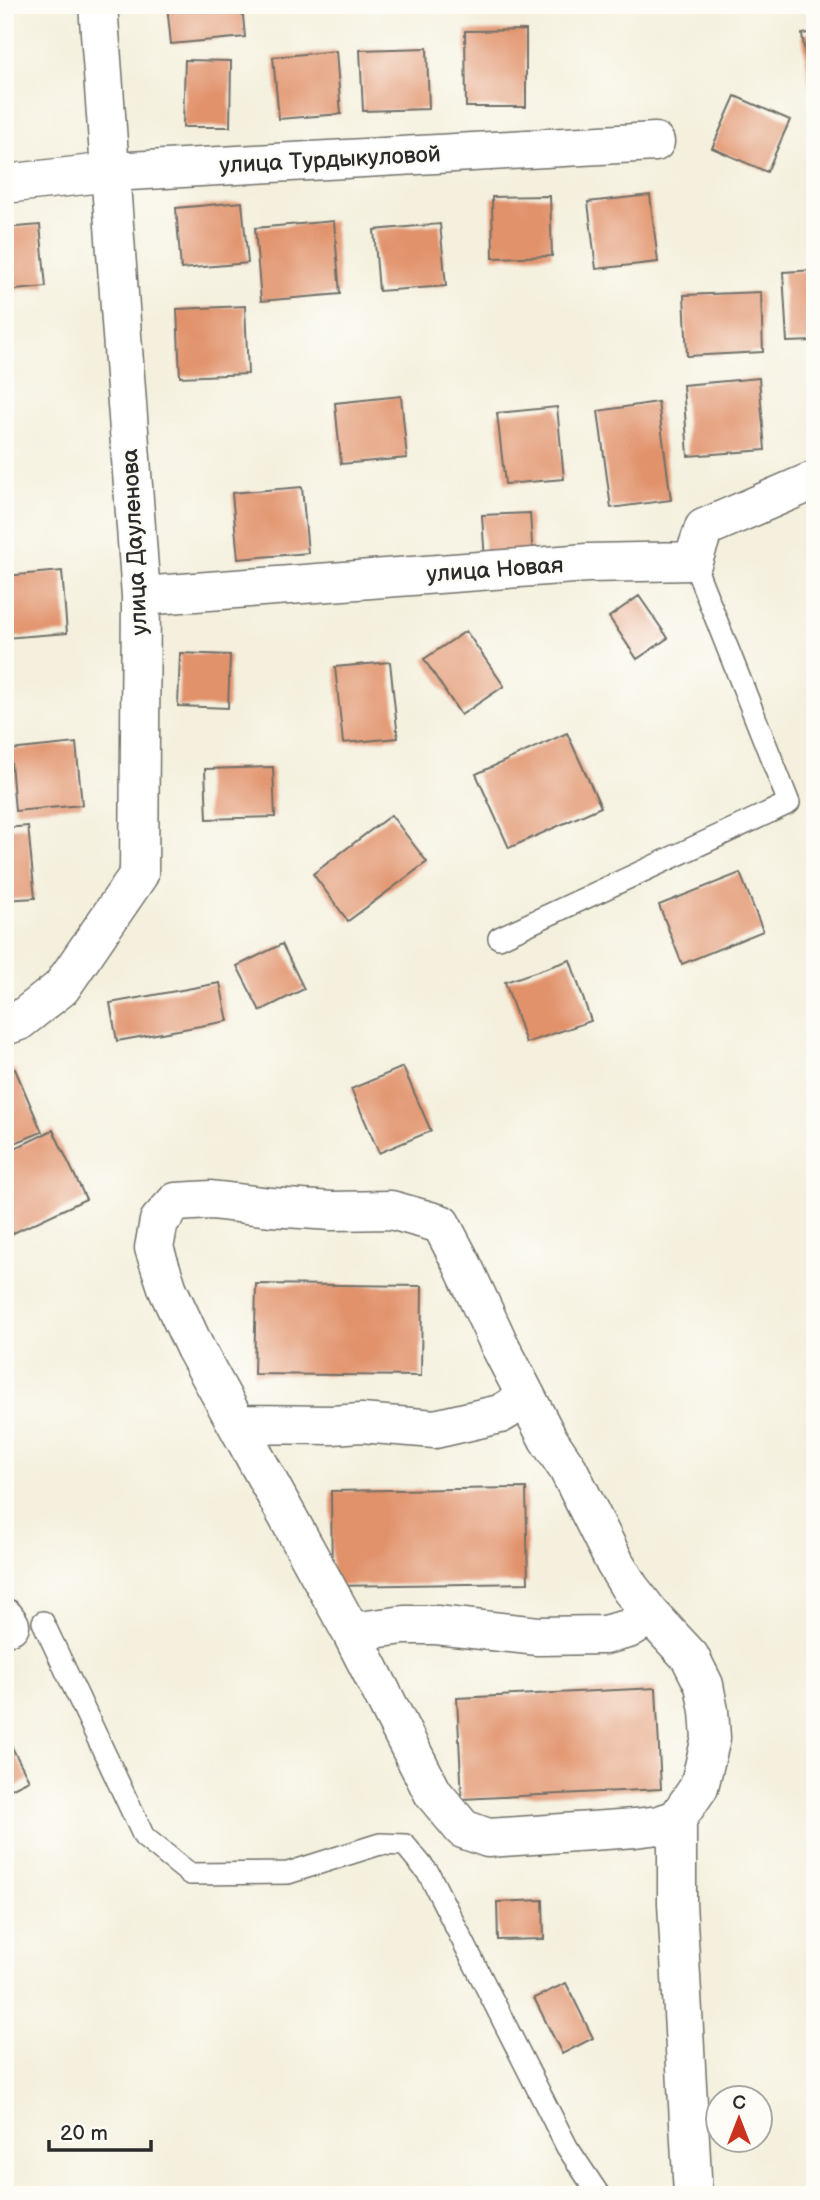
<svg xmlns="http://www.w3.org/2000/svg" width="820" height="2200" font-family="'Balsamiq Sans',sans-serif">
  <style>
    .building { fill: #e1926b }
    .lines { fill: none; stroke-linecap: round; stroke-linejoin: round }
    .lane-casing { stroke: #717069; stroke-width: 24 }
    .street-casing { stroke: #717069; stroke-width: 41 }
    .lane { stroke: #fff; stroke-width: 21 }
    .street { stroke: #fff; stroke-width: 38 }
    .labels { text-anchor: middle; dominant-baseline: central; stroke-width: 5; stroke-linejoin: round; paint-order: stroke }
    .street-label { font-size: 23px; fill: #2b2b2b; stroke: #fdfcf7 }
  </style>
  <rect width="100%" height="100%" fill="#fdfcf7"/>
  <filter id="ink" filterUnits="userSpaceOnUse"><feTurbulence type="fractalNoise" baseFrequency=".0143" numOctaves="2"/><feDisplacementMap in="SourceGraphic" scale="14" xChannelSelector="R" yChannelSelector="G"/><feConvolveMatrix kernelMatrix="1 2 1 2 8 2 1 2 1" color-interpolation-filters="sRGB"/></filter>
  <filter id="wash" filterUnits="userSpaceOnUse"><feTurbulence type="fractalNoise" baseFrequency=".00686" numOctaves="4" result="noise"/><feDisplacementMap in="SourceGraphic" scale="28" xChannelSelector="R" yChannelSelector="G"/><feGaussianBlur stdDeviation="1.57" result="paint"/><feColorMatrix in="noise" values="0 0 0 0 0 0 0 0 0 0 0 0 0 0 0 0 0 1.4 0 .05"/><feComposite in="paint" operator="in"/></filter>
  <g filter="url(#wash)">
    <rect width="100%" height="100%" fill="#f4f0dd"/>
    <g id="blocks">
      <path class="building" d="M167,5h75l3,32 -74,7z
        M526,30v77h-60l-1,-76z
        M815,32v57h-5l-8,-55z
        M427,48l2,61 -66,2 -3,-61z
        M336,51l5,63 -62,5 -6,-62z
        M185,60l46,1 -1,66h-47z
        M5,95h4l5,62h-9z
        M735,96l55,24 -23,52 -55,-24z
        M650,195l8,67 -62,7 -8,-67z
        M550,196l2,60 -59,2 -1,-61z
        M242,202l6,61 -67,6 -5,-61z
        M334,221l6,73 -79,7 -6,-73z
        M440,224l6,62 -67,5 -5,-61z
        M40,225l6,62 -41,4v-63z
        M815,270v71l-28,1 -4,-70z
        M761,292l2,60 -76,4 -3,-61z
        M245,306l3,68 -68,3 -3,-68z
        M759,378l6,72 -77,6 -5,-71z
        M401,396l6,62 -66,6 -6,-61z
        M658,402l13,98 -60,8 -13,-97z
        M557,407l7,72 -59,5 -8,-71z
        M302,487l6,66 -70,6 -6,-66z
        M530,513l3,46 -48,3 -3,-47z
        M62,571l5,62 -62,5v-62z
        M639,596l29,42 -31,21 -28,-42z
        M466,631l38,55 -43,29 -37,-56z
        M180,653l50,2 -2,53 -50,-2z
        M390,662l8,76 -55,5 -8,-76z
        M567,733l34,74 -92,41 -33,-74z
        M76,743l6,62 -67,6 -5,-61z
        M273,767l2,50 -68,2 -2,-50z
        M391,815l36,47 -79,59 -35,-47z
        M28,826l7,72 -30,2v-72z
        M740,873l23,58 -81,33 -23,-59z
        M282,944l22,45 -44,22 -23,-45z
        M570,960l21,61 -65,22 -21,-61z
        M220,983l8,38 -111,20 -7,-38z
        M403,1067l28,64 -52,22 -28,-64z
        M15,1069l27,63 -37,15v-74z
        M53,1130l33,69 -81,38v-84z
        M256,1284l166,2 -1,90 -167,-2z
        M526,1488l2,95 -196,3 -1,-95z
        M656,1688l5,101 -199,10 -5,-101z
        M5,1734l24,46 -24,12z
        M543,1900l1,39 -46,1 -1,-38z
        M566,1983l27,55 -31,16 -28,-56z"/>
    </g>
  </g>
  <g filter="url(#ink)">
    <use href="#blocks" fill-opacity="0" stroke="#717069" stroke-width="2"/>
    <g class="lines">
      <defs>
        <path id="lane" d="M499,938l290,-135 -96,-242
          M43,1622l101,215 46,37 98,-1 92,-29 25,1 24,29 138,273 32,48"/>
        <path id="street" d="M5,184l106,-12 544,-30
          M141,596l446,-33 106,-2 11,-33 111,-48
          M5,1026l14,-5 42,-33 78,-114 2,-278 -43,-591
          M238,1424l94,1 29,-2 74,6 65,-15 27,-16
          M5,1618l5,7
          M351,1632l53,-7h32l102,11 66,-1 24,-6 23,-14
          M677,1819l-18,6 -24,3 -147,10 -25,-9 -30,-36 -82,-161 -156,-284 -27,-58 -14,-42 5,-27 17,-19 35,-2 60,7 61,4 59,-1 50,14 21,40 37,80 49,95 20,30 47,94 15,25 21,27 39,42 14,28 5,26 2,27 -12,49 -22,32v84l16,292"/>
      </defs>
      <use href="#lane" class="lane-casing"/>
      <use href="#street" class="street-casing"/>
      <use href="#lane" class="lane"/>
      <use href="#street" class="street"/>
    </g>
  </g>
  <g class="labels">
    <g class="street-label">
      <text transform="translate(330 160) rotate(-3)">улица Турдыкуловой</text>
      <text transform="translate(135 542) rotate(-93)">улица Дауленова</text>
      <text transform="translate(495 570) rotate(-4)">улица Новая</text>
    </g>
  </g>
  <rect width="820" height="2200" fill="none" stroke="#fdfcf7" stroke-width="28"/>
  <g transform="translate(739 2119)"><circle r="33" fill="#fdfcf7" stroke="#a9a8a5" stroke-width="2"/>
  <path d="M0-5L12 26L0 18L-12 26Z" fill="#c8321e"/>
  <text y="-10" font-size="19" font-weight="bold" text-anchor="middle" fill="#2b2b2b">С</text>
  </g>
  <path d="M49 2140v10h102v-10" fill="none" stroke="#2b2b2b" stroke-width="3.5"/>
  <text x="60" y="2140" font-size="21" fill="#2b2b2b" stroke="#fdfcf7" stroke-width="5" paint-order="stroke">20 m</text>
</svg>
